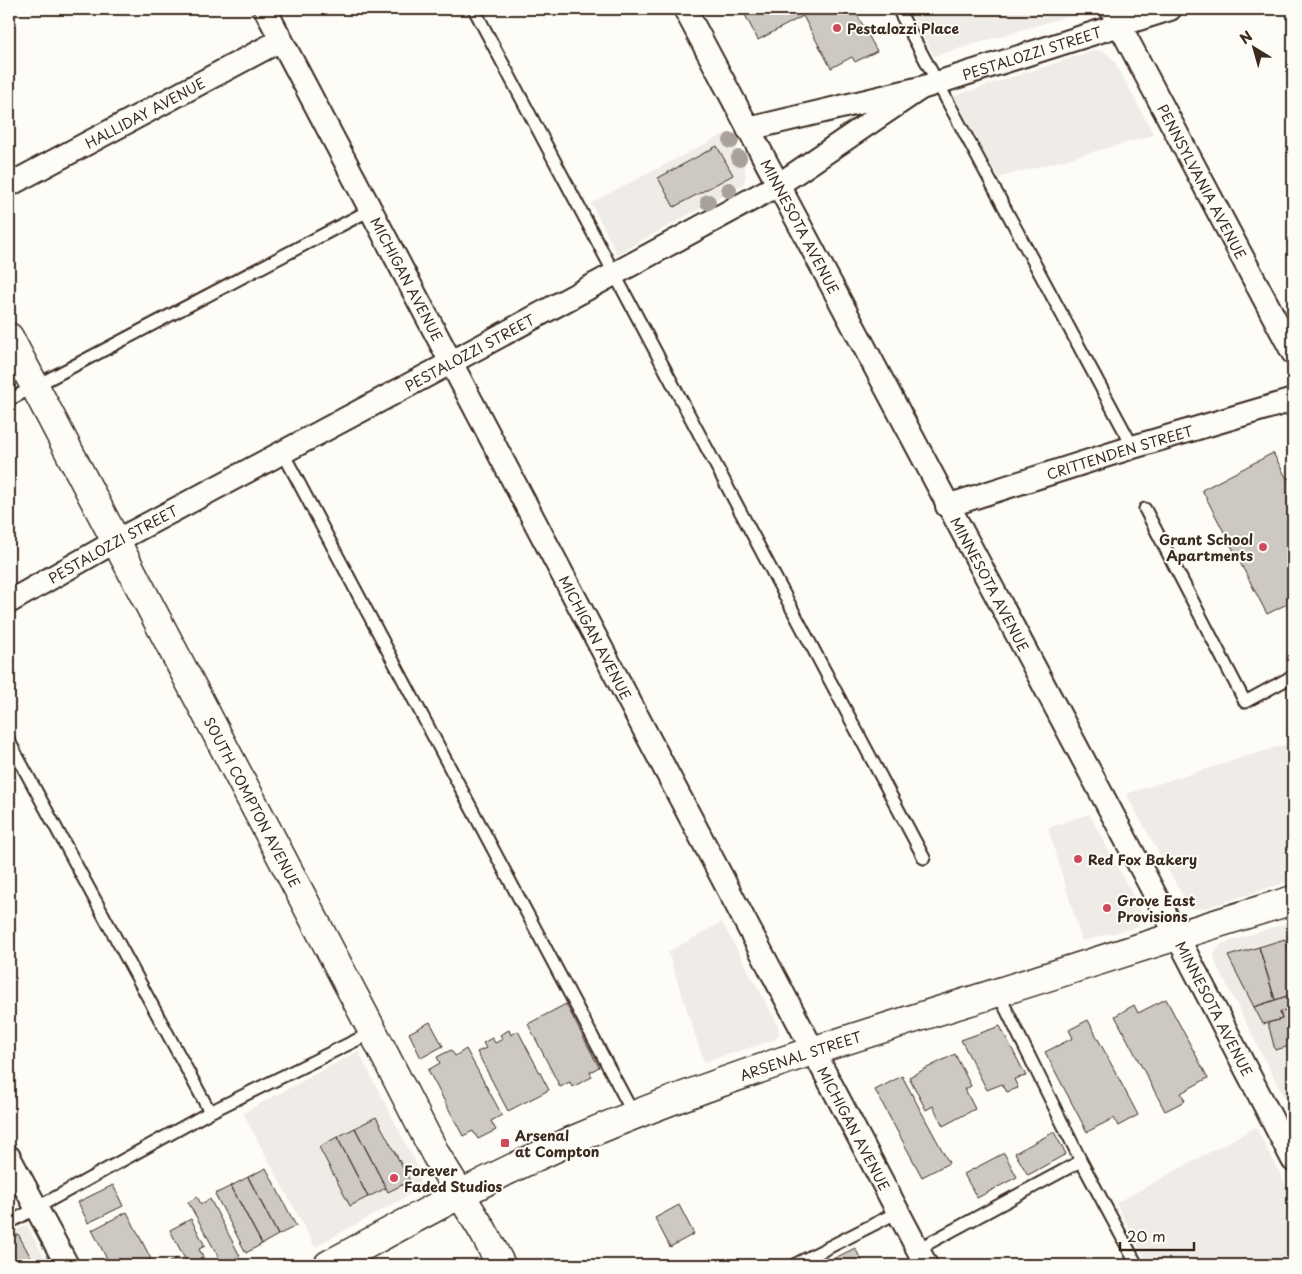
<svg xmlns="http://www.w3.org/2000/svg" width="1302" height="1274" font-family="'Playpen Sans',sans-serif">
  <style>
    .built { fill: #efece7 }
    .building { fill: #cdc8c2; stroke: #3b2a1e }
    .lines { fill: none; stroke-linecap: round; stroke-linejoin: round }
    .service-casing { stroke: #3b2a1e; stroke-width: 15 }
    .minor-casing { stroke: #3b2a1e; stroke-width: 26 }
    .secondary-casing { stroke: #3b2a1e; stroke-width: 31 }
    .service { stroke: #fdfcf7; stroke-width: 11 }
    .minor { stroke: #fdfcf7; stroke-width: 22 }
    .secondary { stroke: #fdfcf7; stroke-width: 28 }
    .tree { fill: #a9a199 }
    .poi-dot { fill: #d1495b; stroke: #fdfcf7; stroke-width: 2 }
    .labels { text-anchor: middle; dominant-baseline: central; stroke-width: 4; stroke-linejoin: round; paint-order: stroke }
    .poi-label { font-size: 14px; font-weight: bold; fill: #3b2a1e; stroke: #fdfcf7; text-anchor: start }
    .street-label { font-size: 14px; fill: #3b2a1e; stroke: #fdfcf7 }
  </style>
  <rect width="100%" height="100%" fill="#fdfcf7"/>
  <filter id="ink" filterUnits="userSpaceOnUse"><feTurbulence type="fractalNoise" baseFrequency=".02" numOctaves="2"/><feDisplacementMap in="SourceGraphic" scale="10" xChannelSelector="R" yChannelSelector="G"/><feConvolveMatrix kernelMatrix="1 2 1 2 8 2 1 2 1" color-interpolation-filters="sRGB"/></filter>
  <g filter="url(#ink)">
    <path class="built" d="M920,9h160l-5,5 -141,42 -23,-43z
      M1095,50l10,2 8,7 41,76 -156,43 -44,-82z
      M728,132l16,30 2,14 -3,9 -126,69 -26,-51z
      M1293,742v138l-87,28 -12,1 -9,-9 -59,-106z
      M1089,814l52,97 1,7 -5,9 -55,14 -34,-113z
      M1293,921v194l-77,-151 -2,-10 7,-10z
      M722,922l56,103 1,9 -5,6 -70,22 -36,-110z
      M358,1051l63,122 -2,12 -10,10 -94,52 -72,-134z
      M1256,1127l37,72v66h-145l-32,-62z
      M27,1225l21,40h-39v-31z"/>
    <path class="building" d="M742,9h112l23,42 -22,11 -3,-5 -21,11 -28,-52 -45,24z
      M717,146l16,29 -59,32 -16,-29z
      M1273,453l14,26 6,-3v140l-6,-12 -20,10 -65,-124z
      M1285,939l8,26v29l-18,6 -16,-53z
      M1259,947l16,53 -21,7 -26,-51z
      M1293,994v14l-13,4 2,7 -19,5 -9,-17z
      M1166,999l42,79 -27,15 4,8 -20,10 -50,-95 19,-11 4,8z
      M566,1004l33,63 -9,5 2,5 -20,10 -2,-5 -10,5 -32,-63z
      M1293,1008v37l-18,5 -7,-27 14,-4 -2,-7z
      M1088,1020l50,95 -20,11 -4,-8 -27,14 -42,-80 28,-14 -4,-8z
      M430,1022l13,24 -22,12 -12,-25z
      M1000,1026l26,50 -12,3 4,9 -11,4 -5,-8 -15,6 -26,-50z
      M509,1030l2,5 7,-4 31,59 -41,21 -31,-59 9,-4 -3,-5 9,-5 3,5 8,-4 -3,-4z
      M466,1049l36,66 -11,6 5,9 -18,9 -5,-8 -10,5 -35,-66 12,-7 -3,-6 14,-7 4,6z
      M955,1054l16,32 -6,3 10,20 -32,17 -10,-20 -7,4 -17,-33z
      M902,1076l47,87 -27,14 -47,-87z
      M376,1117l34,64 -22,11 -33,-64z
      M355,1128l31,60 -18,9 -31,-60z
      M1054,1132l12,22 -38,21 -13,-22z
      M337,1137l31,60 -18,9 -31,-59z
      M1004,1153l13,24 -40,21 -13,-24z
      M266,1168l30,58 -18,9 -30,-58z
      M248,1177l30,58 -16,9 -31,-58z
      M113,1185l10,21 -35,17 -10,-21z
      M231,1186l31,58 -16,9 -31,-59z
      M197,1197l4,7 9,-5 30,57 -17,9 -35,-63z
      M679,1205l15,29 -24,13 -15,-29z
      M127,1212l24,47 -7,3 1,3h-35l-18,-35z
      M191,1219l14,27 -6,3 8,16h-19l-18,-35z
      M18,1234l17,31h-26v-26z
      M855,1248l9,17h-43z
      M177,1258l4,7h-17z"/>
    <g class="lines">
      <defs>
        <path id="service" d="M474,9l450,849
          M898,9l235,438
          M9,400l361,-190
          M282,451l352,664
          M1145,509l100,193 48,-26
          M9,741l201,371
          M998,993l83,168 56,104
          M9,1223l201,-111 163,-80
          M918,1249l163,-88
          M794,1265l104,-53"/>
        <g id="minor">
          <path id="s1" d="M265,9l661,1256"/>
          <path id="s2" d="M685,9l492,927 116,224"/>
          <path id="s3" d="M1111,9l182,344"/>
          <path id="s4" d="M748,129l173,-41 249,-79"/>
          <path id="s5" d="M9,185l272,-145"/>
          <path id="s6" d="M947,506l186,-59 160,-47"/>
          <path id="s7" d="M9,602l107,-61 336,-179 326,-177 143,-97"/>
          <path d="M9,1157l58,108"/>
        </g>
        <g id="secondary">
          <path id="s8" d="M9,337l364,695 63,123 47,76 18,34"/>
          <path id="s9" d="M328,1265c82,-44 164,-90 250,-127 136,-58 276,-101 418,-145 99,-31 198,-63 297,-93"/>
        </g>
      </defs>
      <use href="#service" class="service-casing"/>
      <use href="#minor" class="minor-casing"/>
      <use href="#secondary" class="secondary-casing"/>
      <use href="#service" class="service"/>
      <use href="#minor" class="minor"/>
      <use href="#secondary" class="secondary"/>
    </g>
    <g class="tree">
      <circle cx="731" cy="141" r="8"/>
      <circle cx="739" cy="158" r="8"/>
      <circle cx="729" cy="190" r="8"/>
      <circle cx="708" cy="202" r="8"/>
    </g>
  </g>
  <g class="poi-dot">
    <circle cx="837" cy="28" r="5"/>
    <circle cx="1263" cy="547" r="5"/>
    <circle cx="1078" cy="859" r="5"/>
    <circle cx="1107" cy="908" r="5"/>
    <rect x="500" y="1138" width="10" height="10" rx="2.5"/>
    <circle cx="394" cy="1178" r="5"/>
  </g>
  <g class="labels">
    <g class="poi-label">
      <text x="847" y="28">Pestalozzi Place</text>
      <text x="1253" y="539" text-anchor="end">Grant School<tspan x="1253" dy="16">Apartments</tspan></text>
      <text x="1088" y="859">Red Fox Bakery</text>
      <text x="1117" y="900">Grove East<tspan x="1117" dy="16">Provisions</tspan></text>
      <text x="515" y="1135">Arsenal<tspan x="515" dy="16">at Compton</tspan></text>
      <text x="404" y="1170">Forever<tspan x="404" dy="16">Faded Studios</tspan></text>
    </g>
    <g class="street-label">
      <text stroke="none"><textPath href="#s4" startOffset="294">PESTALOZZI STREET</textPath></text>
      <text stroke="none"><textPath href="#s5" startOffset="154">HALLIDAY AVENUE</textPath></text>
      <text stroke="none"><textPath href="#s3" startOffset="195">PENNSYLVANIA AVENUE</textPath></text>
      <text stroke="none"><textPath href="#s2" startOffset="246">MINNESOTA AVENUE</textPath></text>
      <text stroke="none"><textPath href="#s1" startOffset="305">MICHIGAN AVENUE</textPath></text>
      <text stroke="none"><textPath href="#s7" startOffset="524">PESTALOZZI STREET</textPath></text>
      <text stroke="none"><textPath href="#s6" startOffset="181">CRITTENDEN STREET</textPath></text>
      <text stroke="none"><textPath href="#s7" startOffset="119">PESTALOZZI STREET</textPath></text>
      <text stroke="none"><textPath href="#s2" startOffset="651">MINNESOTA AVENUE</textPath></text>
      <text stroke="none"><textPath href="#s1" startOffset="710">MICHIGAN AVENUE</textPath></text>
      <text stroke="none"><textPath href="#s8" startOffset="525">SOUTH COMPTON AVENUE</textPath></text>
      <text stroke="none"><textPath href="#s2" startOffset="1131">MINNESOTA AVENUE</textPath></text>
      <text stroke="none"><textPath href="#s9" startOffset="518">ARSENAL STREET</textPath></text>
      <text stroke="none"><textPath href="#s1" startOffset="1265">MICHIGAN AVENUE</textPath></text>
    </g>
  </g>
  <rect width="1302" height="1274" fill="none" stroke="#fdfcf7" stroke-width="30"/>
  <rect x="15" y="15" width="1272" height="1244" fill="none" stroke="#3b2a1e" stroke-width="2" filter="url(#ink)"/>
  <g transform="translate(1254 48) rotate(323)" stroke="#fdfcf7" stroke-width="4" paint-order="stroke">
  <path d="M0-4L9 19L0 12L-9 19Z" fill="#3b2a1e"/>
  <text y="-8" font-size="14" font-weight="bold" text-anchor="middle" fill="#3b2a1e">N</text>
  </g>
  <path d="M1120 1242v8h74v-8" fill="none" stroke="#3b2a1e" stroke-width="2.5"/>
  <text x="1127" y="1242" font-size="15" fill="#3b2a1e" stroke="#fdfcf7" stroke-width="4" paint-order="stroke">20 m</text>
</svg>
